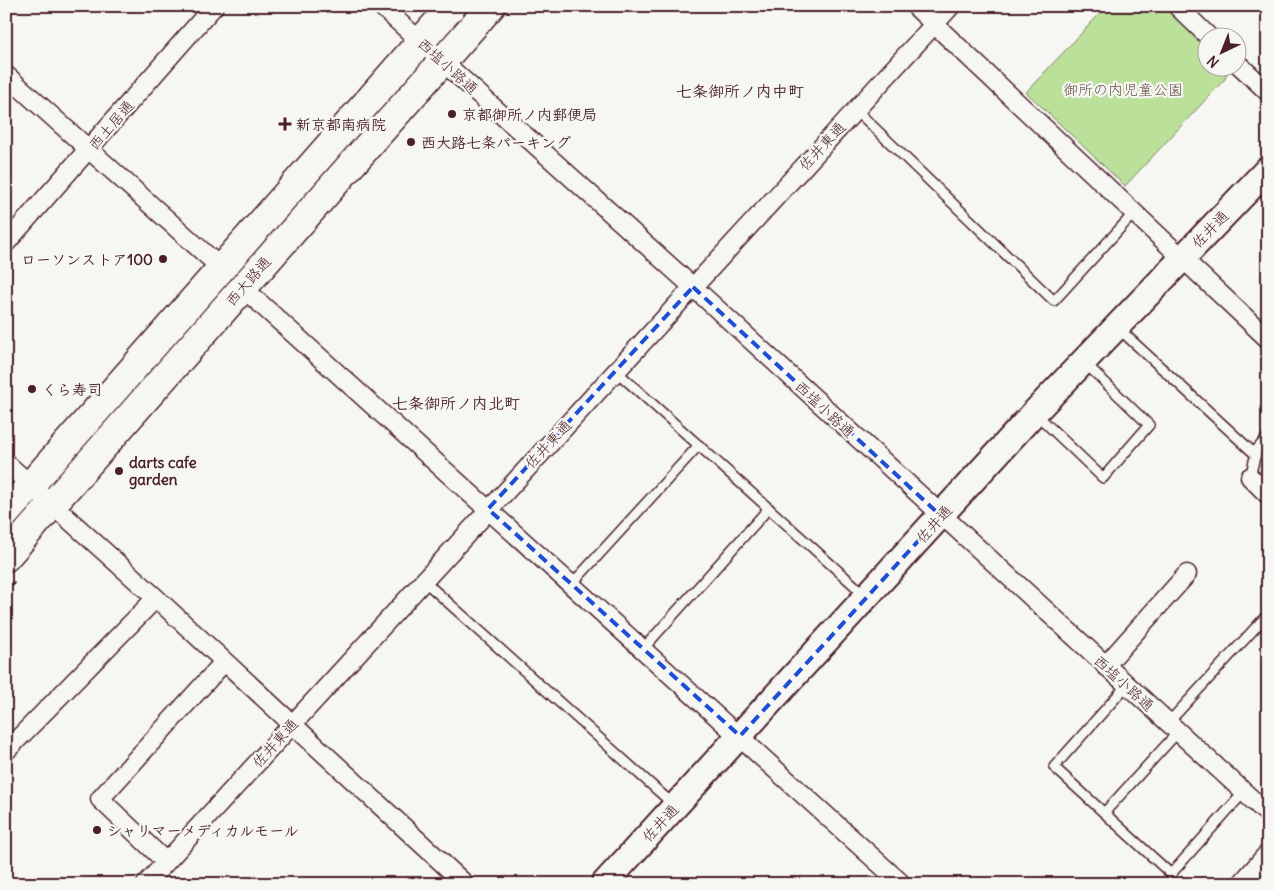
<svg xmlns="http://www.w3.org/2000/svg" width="1274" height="890" font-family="Delius,'Klee One',sans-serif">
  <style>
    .green { fill: #bbe09a; stroke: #828062 }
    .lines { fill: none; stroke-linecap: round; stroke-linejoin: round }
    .lane-casing { stroke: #4a1f2b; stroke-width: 12 }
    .street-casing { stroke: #4a1f2b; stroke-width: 21 }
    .secondary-casing { stroke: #4a1f2b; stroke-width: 29 }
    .primary-casing { stroke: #4a1f2b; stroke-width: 31 }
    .path { stroke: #4a1f2b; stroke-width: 3; stroke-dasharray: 4 4; stroke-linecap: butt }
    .lane { stroke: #f6f6f2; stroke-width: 9 }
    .street { stroke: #f6f6f2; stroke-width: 18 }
    .secondary { stroke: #f6f6f2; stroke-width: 25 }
    .primary { stroke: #f6f6f2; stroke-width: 28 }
    .marked { fill: none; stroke: #1d4ed8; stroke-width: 4; stroke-dasharray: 10 6; stroke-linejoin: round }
    .poi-dot { fill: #4a1f2b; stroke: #f6f6f2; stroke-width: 2 }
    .labels { text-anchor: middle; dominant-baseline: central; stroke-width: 4.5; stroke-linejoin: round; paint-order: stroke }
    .street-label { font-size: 15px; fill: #4a1f2b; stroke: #f6f6f2 }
    .park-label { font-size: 15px; fill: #664f47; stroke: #f6f6f2 }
    .poi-label { font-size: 15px; font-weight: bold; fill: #4a1f2b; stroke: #f6f6f2; text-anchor: start }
    .neighbourhood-label { font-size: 16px; font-weight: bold; fill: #4a1f2b; stroke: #f6f6f2 }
  </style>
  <rect width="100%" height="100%" fill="#f6f6f2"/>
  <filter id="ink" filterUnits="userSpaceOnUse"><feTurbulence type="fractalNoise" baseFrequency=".02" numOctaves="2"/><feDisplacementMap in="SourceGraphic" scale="10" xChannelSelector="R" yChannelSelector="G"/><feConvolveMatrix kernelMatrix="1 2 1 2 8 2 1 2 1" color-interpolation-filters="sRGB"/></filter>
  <g filter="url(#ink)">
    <path class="green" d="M1107,6h58l41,39v23h22l-3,11 -100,107 -99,-94z"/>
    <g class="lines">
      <defs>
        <path id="lane" d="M856,110l198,191 80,-88
          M1118,328l138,127
          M616,371l249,224
          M1035,413l68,65 46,-53 -64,-62
          M1250,477l7,-28 11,-12
          M423,580l252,226
          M572,584l127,-139
          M643,649l126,-141
          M1127,685l-73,82 117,107 73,-82
          M1168,723l100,-109
          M1104,813l74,-81"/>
        <path id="street" d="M381,6l312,281 575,527
          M915,6l353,333
          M1177,6l33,32
          M1236,62l32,30
          M6,75l215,193
          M6,243l208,-237
          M243,288l659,596
          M6,463l150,135 309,286
          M1250,477l18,18
          M1105,666l82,-92
          M6,751l150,-153
          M166,862l-66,-63 124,-137
          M146,884l805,-878
          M1241,884l27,-31"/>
        <path id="secondary" d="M604,884l430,-471 234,-244"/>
        <path id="primary" d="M6,513l446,-507
          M6,557l485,-551"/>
      </defs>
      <use href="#lane" class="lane-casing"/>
      <use href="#street" class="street-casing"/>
      <use href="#secondary" class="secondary-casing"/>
      <use href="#primary" class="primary-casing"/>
      <path class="path" d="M6,591l10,-11"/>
      <use href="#lane" class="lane"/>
      <use href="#street" class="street"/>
      <use href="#secondary" class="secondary"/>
      <use href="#primary" class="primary"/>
    </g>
  </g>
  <path class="marked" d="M693,287l248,229 -201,220 -252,-227z"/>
  <g class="poi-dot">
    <circle cx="452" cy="114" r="5"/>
    <path d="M282.5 116.5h5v5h5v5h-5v5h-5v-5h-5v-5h5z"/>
    <circle cx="411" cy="142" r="5"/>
    <circle cx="163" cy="259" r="5"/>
    <circle cx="32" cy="389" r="5"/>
    <circle cx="119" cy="471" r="5"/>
    <circle cx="97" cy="830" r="5"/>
  </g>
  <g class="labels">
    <g class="street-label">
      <text transform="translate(448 66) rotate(42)">西塩小路通</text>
      <text transform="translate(111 125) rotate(-49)">西土居通</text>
      <text transform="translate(822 146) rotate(-47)">佐井東通</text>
      <text transform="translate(1210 229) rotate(-46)">佐井通</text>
      <text transform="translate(248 281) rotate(-49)">西大路通</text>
      <text transform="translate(825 409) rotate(43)">西塩小路通</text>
      <text transform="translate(548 444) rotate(-47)">佐井東通</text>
      <text transform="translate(934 524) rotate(-48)">佐井通</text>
      <text transform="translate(1124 683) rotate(42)">西塩小路通</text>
      <text transform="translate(275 743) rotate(-48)">佐井東通</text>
      <text transform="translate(660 823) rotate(-47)">佐井通</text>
    </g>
    <g class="park-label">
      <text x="1123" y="89">御所の内児童公園</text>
    </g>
    <g class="poi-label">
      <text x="462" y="114">京都御所ノ内郵便局</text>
      <text x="296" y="124">新京都南病院</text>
      <text x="421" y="142">西大路七条パーキング</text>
      <text x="153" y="259" text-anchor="end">ローソンストア100</text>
      <text x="42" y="389">くら寿司</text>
      <text x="129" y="462">darts cafe<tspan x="129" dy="17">garden</tspan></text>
      <text x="107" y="830">シャリマーメディカルモール</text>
    </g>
    <g class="neighbourhood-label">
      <text x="740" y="91">七条御所ノ内中町</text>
      <text x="456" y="403">七条御所ノ内北町</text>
    </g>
  </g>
  <rect width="1274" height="890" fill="none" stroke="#f6f6f2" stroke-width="25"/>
  <rect x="12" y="12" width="1249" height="865" fill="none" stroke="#4a1f2b" stroke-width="2" filter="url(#ink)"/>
  <g transform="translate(1222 52) rotate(223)"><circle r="24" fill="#f6f6f2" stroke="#b1a0a2"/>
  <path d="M0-4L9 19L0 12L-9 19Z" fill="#4a1f2b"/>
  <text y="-8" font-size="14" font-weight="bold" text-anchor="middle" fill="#4a1f2b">N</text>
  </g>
</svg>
